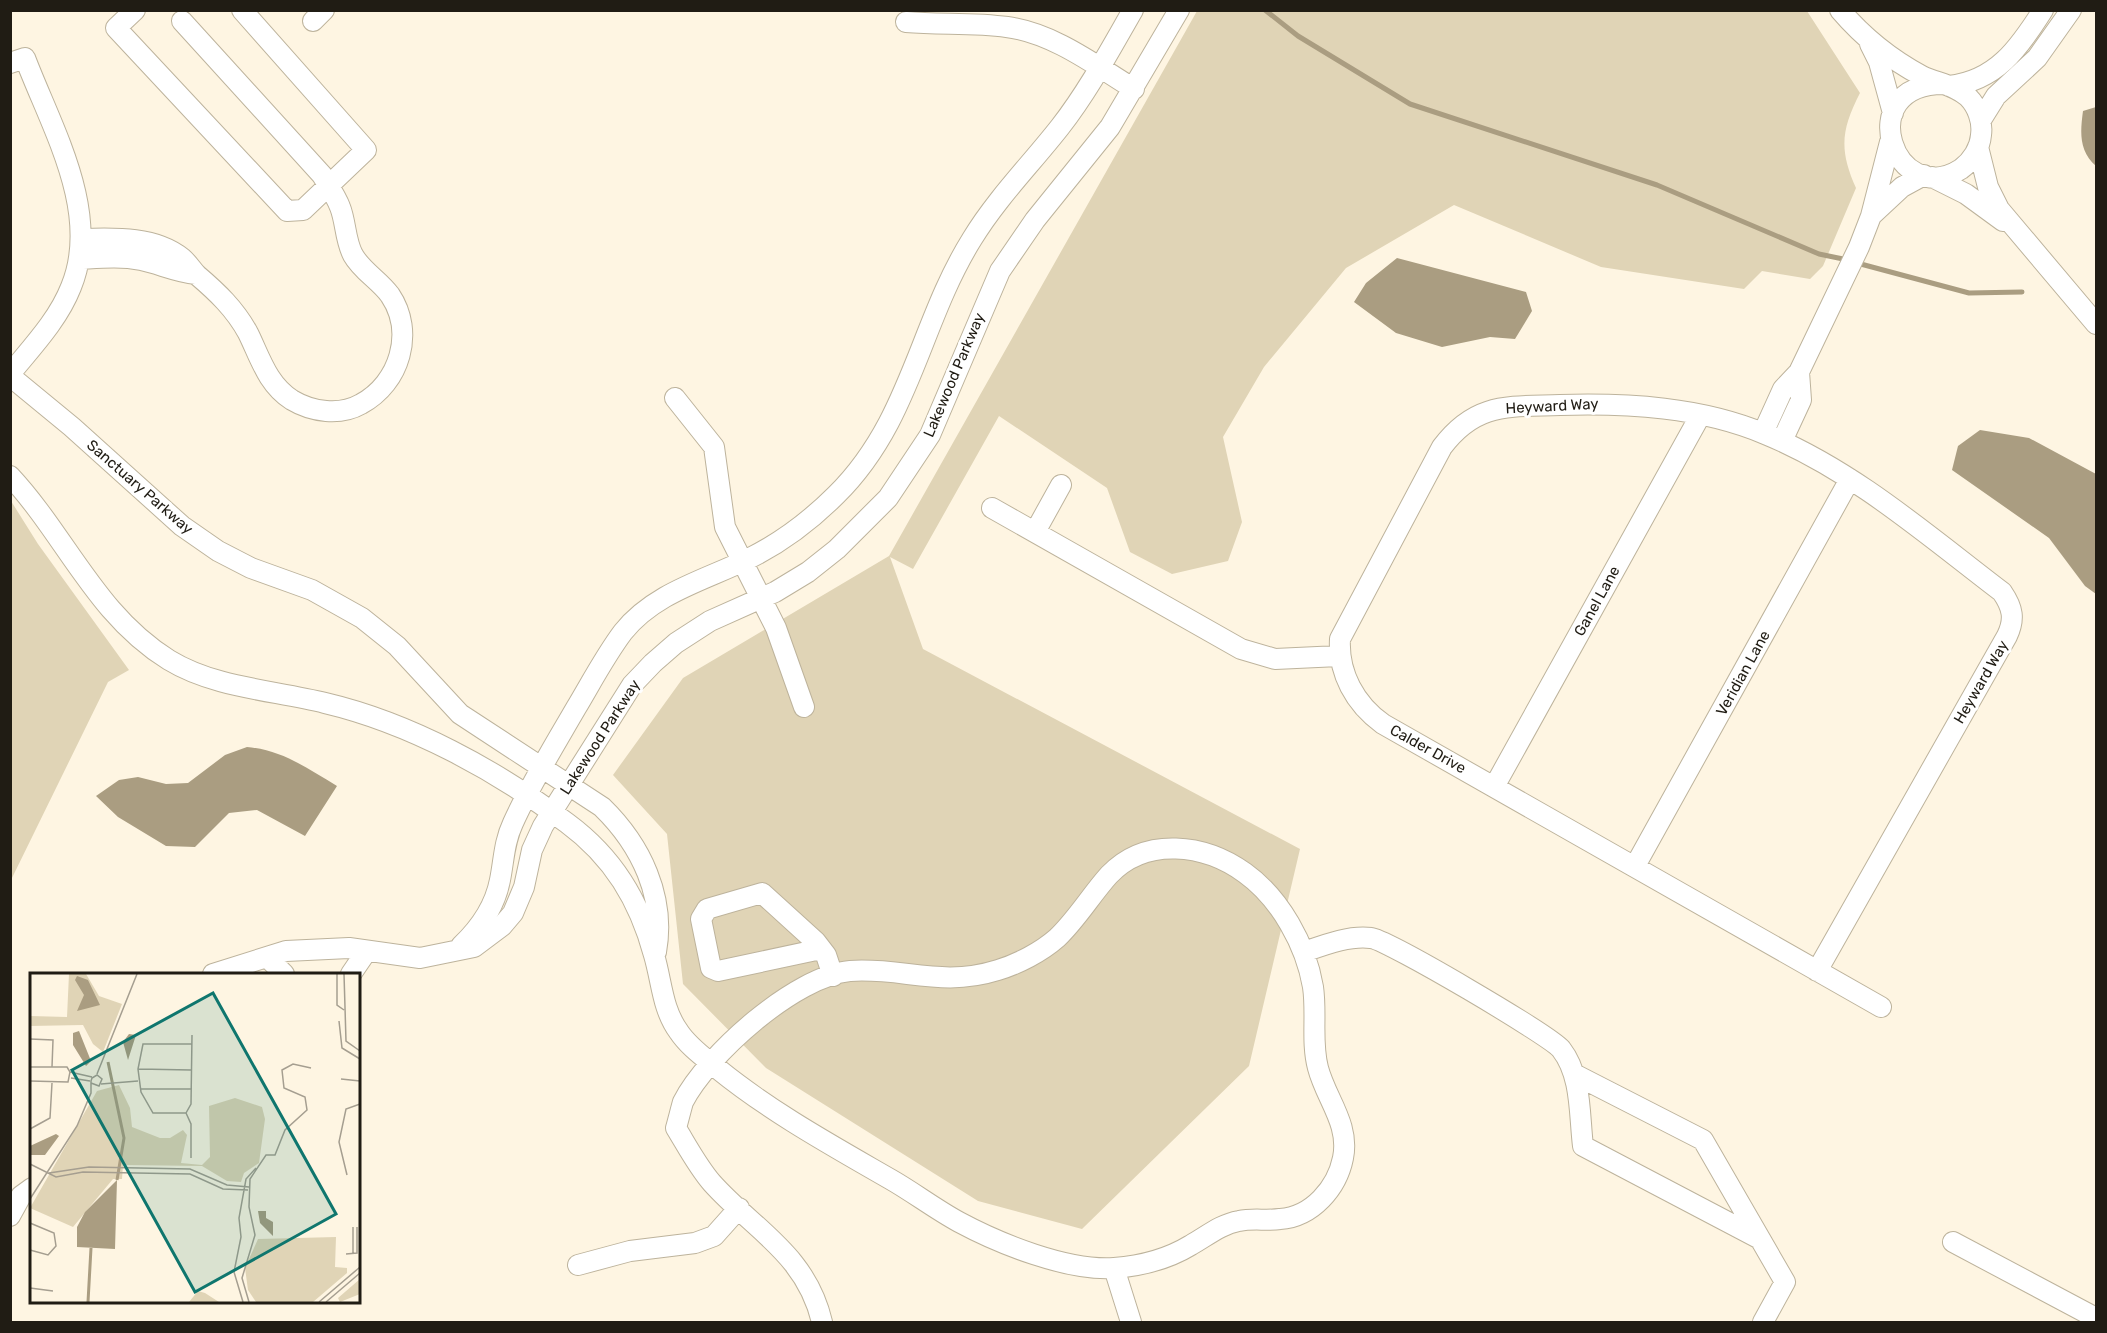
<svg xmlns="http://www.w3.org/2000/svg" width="2107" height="1333" font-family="Rubik,sans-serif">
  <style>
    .green { fill: #e0d4b6 }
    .water { fill: #aa9d81 }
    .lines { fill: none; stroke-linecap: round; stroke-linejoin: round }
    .stream { stroke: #aa9d81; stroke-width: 5 }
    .minor-casing { stroke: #bdb39c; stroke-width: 22 }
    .minor { stroke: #fff; stroke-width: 20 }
    .labels { text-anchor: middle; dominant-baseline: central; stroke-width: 6; stroke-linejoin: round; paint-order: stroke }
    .street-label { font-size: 15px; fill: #201c14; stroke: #fff }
    .inset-river { fill: none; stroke: #aa9d81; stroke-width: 3 }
    .inset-road { fill: none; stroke: #a59e90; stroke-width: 1.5 }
    .view { fill: #0f766e; fill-opacity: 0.15; stroke: #0f766e; stroke-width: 3 }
    .inset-edge { fill: none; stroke: #201c14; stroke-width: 3 }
  </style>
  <rect width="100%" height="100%" fill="#fef5e2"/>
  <path class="green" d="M1197,11h610l53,82c-19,37 -21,57 -4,95l-33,78 -13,13 -48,-8 -18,18 -143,-22 -147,-62 -108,63 -82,99 -41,70 19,85 -14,39 -56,13 -42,-22 -23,-64 -108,-72 -86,153 -23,-12 33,92 377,200 -51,217 -167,163 -104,-28 -212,-133 -83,-84 -16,-150 -54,-59 70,-97 206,-122z
    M11,501l27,43 91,126 -21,12 -97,198z"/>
  <path class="water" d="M2096,107v59c-17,-15 -16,-33 -13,-55z
    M1397,258l129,34 6,19 -17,28 -25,-2 -48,10 -46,-14 -42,-31 12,-19z
    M1980,430l49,8 67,36v120l-11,-8 -36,-48 -97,-68 6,-24z
    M247,747c35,3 60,21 90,39l-32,50 -48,-26 -28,3 -34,34 -29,-1 -48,-29 -22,-21 23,-16 19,-3 28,7 22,-1 37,-28z"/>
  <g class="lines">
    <path class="stream" d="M1265,10l33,26 112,68 247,81 162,69 29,6
      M1857,263l112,30 53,-1"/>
    <defs>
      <path id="minor" d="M135,10l-19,18 171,183 16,-1 63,-60 -124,-140
        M1840,10c24,28 50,49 82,66 15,7 33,9 46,21 9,9 15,24 13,38 -1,13 -9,26 -20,34 -66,42 -111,-84 -18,-85
        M313,21l11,-11
        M906,22c34,3 68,0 101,5 46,6 88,38 127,62
        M1870,44l9,18 14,51
        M10,63l15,-5c26,69 77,154 46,229 -13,33 -39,60 -61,87
        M1949,86c47,-5 70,-38 94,-76
        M1981,120l15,-24 41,-38 34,-48
        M1978,147l10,40 11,22 97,115
        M1932,177l34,17 37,27
        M1873,214l29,-27 22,-12
        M81,239c33,-1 74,-3 101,19 6,5 10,12 15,17 20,17 38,34 51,58 12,24 19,51 44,67 20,12 48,16 69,4 39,-21 54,-72 29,-109 -11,-15 -28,-24 -37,-40 -8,-15 -7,-33 -13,-48 -4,-11 -12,-22 -18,-32l-140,-154
        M79,259c21,-1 41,-3 62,1 19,4 35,12 55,14
        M10,376l62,51 110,99 36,25 33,17 61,22 50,28 35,28 63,68 142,93c39,38 64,90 54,145
        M675,398l39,49 11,80 51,101 28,79
        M1763,433l20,-44 16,-17 60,-125 12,-31 19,-74
        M1782,441l19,-41 -2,-28
        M10,476c56,60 86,139 159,184 46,28 104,30 156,43 85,20 171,67 242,120 46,34 72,77 87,132 8,27 8,54 25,77 10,15 26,26 39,37 53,43 113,76 172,110 23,13 45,30 69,43 41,22 108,49 155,46 27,-2 54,-9 77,-23 16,-9 30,-21 48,-24 14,-3 27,0 41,-2 32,-2 57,-31 63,-61 7,-34 -17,-59 -25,-90 -7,-26 -1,-54 -5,-81 -7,-42 -33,-89 -68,-114 -40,-29 -99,-37 -136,2 -18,20 -32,44 -52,63 -16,14 -39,26 -59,32 -57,18 -95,-3 -148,1 -55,5 -143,84 -167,131 -1,3 -6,23 -7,26 11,18 22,39 36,55 42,47 94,71 110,139
        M992,508l249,141 34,10 64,-3
        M1035,532l26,-47
        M1494,787l206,-371
        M1635,866l215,-387
        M461,946c19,-18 34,-40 39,-66 4,-20 4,-38 13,-57 18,-40 41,-77 63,-115 15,-25 29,-52 47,-76 32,-40 83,-52 127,-74 32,-16 61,-38 86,-63 75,-74 83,-171 136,-256 25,-41 59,-75 88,-112 28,-36 50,-77 73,-117
        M821,949l-103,22 -7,-3 -10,-49 6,-10 55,-16 54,49 10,13 7,21
        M1304,952c20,-7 46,-17 67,-14 17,2 178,97 190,111 21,27 18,65 22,97l177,93
        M267,957l17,17
        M1817,971l190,-335c8,-17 6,-28 -5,-44 -75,-57 -149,-122 -237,-158 -64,-27 -137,-31 -205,-29 -52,2 -84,-3 -118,42l-102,192c-2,34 15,65 43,85l498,283
        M213,974l73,-23 63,-3 71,10 54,-11 28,-21 11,-13 11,-26 8,-37 11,-24 89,-141 21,-22 23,-20 34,-22 65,-29 33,-20 29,-23 51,-51 42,-63 70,-164 35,-51 75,-93 69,-117
        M351,974l15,-22
        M1576,1075l127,65 82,142 -22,40
        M10,1216l11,-20 11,-8
        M1953,1242l143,76
        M578,1265l52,-14 65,-8 19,-7 25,-28
        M1114,1268l17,54"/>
    </defs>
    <use href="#minor" class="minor-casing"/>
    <use href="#minor" class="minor"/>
  </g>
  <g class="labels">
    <g class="street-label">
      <text transform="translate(954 375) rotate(-67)">Lakewood Parkway</text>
      <text transform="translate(1552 406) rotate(-3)">Heyward Way</text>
      <text transform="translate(140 487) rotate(41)">Sanctuary Parkway</text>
      <text transform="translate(1597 601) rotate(-61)">Ganel Lane</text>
      <text transform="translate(1743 673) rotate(-61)">Veridian Lane</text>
      <text transform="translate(1981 682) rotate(-60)">Heyward Way</text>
      <text transform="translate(600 737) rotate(-57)">Lakewood Parkway</text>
      <text transform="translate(1428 749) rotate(29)">Calder Drive</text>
    </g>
  </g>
  <g transform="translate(30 973)">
    <rect width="330" height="330" fill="#fef5e2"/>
    <path d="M39,1h17l13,22 23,8 -19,48 -10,-8 -10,-19 -53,1v-10l37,1zM89,112l11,23 2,19 28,11h10l13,-8 4,5 -6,28 21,2 8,-8 -1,-51 26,-8 27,9 3,12 -6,44 -15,10 -3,9 -14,-1 -25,-15 -79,-1 -1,14h-9l-40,48 -43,-19 67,-117zM306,264l-1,30 12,1v5l-34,29h-57l-8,-12 -3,-22 13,-29zM330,306v15l-20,8 -2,-4zM168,318l7,2 14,9h-30z" fill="#e0d4b6"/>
    <path d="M47,3l11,4 12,25 -23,6 7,-16 -9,-15zM49,58l12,30 -5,5 -13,-21v-12zM99,61l7,1 -8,25 -5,-18zM26,161l3,2 -14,19h-15v-9zM87,207l-2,69 -38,-2v-20l8,-15zM228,238h8v7l7,4v14l-13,-13z" fill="#aa9d81"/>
    <path class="inset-river" d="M78,89l16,76 -7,42M58,329l3,-54"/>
    <path class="inset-road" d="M307,1v31l7,5M314,1l2,67 14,10M309,48l3,27 18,11M0,66l23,1 -1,27M0,94h37l3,5 -2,10 -38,-1M108,96l53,1M40,99l22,5M67,101l40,-100M41,105l19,3M311,106l19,2M71,111l37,-3M110,116h51M156,140h-33l-12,-21 -3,-23 5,-25h49M156,140l5,-9 1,-69M156,140l5,11v34M0,156l20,-11 2,-35M0,191l26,13 27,-5 107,2 33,15 25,1M19,200l40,-6 101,2 37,16 22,2M317,202l-8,-33 7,-33 14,-5M0,226l47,-73 14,-33v-12l1,-3 5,-3 5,4 -3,7 -8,-3M0,250l24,10 2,13 -8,9 -18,-5M323,254v27M316,281l11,-1v-26M0,315l23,3M213,329l-9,-30 7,-35 -2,-19 7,-39 10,-11M219,329l-7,-24 13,-43 -6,-28 1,-28 16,-24h9l10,-25 22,-20 -2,-13 -21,-9 -2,-18 11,-6 18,4M289,329l41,-35M296,329l34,-29"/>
    <path class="view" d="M183,20l123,221 -141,78 -123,-222z"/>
    <rect width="330" height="330" class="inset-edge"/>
  </g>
  <rect width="2107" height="1333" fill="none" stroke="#201c14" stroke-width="24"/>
</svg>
